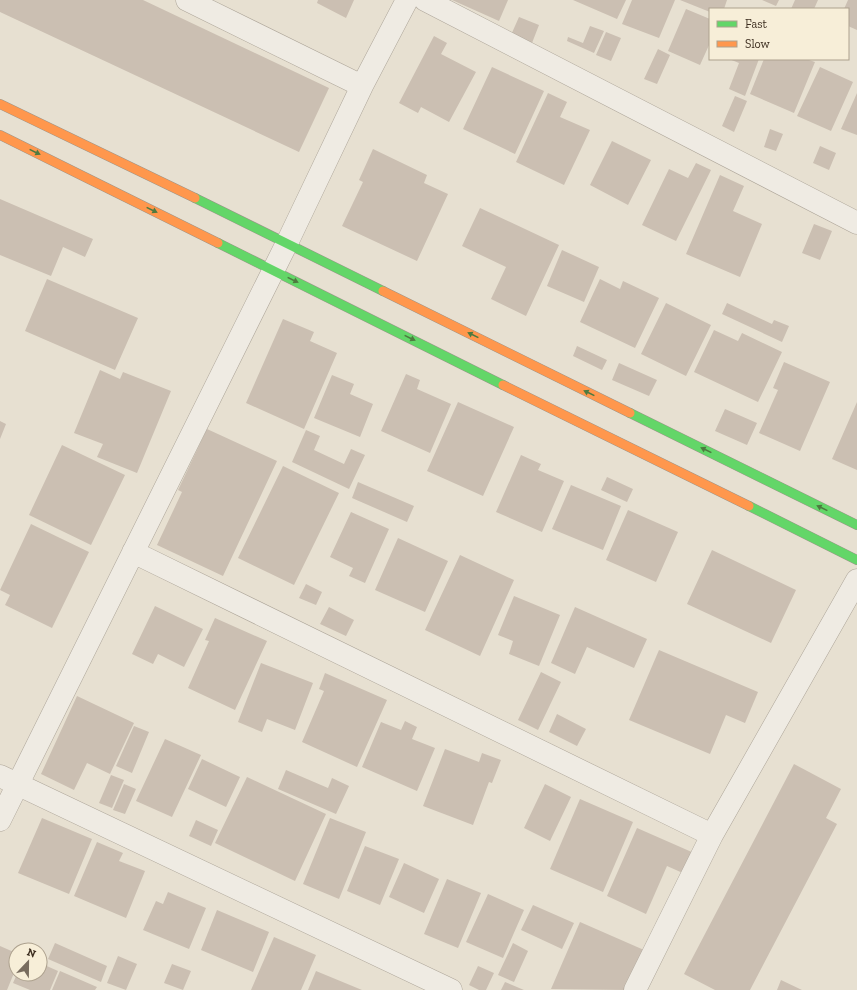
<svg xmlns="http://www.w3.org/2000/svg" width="857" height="990" font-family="'Zilla Slab',serif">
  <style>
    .building { fill: #cbbfb2 }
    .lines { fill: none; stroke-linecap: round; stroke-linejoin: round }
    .street-casing { stroke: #ada599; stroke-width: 23 }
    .fast-casing { stroke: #9c958a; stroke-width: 10 }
    .slow-casing { stroke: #9c958a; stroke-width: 10 }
    .street { stroke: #efebe3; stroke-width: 22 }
    .fast { stroke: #63d668; stroke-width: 9 }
    .slow { stroke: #ff974d; stroke-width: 9 }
    .oneway { fill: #4e7a40 }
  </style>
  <rect width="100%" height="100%" fill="#e7e0d1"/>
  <path class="building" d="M0,0h143l186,88 -30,64 -299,-140z
    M318,0h36l-8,18 -29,-15z
    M452,0h56l-9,21z
    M573,0h53l-9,19z
    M632,0h43l-16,38 -37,-14z
    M680,0h47l-3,9h-14v3z
    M762,0h17l-3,6z
    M795,0h23l-4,9h-23z
    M848,0h9v30l-9,-4v-17h-4z
    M686,9l24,10v24l-10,22 -32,-14z
    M519,17l20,8 -7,18 -21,-8z
    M590,26l14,5 -10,22 -27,-12 1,-4 15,6z
    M606,32l15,6 -10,23 -15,-6z
    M434,36l13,7 -6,11 35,18 -27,50 -28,-15 -3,6 -19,-10z
    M658,49l12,6 -13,29 -13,-5z
    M729,59h30l-14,37 -16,-7 10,-26z
    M764,59h42l9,3 -21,51 -44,-19z
    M492,67l52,24 -29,63 -52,-25z
    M820,67l33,15 -22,49 -34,-15z
    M548,93l19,9 -7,15 30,13 -26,55 -48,-23z
    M857,93v42l-16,-6z
    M735,96l12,5 -13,31 -12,-6z
    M770,129l13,5 -7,17 -12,-4z
    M612,141l39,19 -23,45 -38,-20z
    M820,146l16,7 -7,17 -16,-7z
    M373,149l54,26 -3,8 24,11 -31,67 -75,-35 21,-44 -4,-2z
    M696,163l15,7 -35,71 -34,-16 27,-56 19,9z
    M720,175l24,11 -11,25 29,13 -22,53 -54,-23z
    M0,199l93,40 -8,18 -22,-10 -12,29 -51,-21z
    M480,208l79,37 -33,71 -35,-17 15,-32 -44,-21z
    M814,224l18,7 -12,29 -18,-7z
    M562,250l37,17 -15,35 -37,-16z
    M47,279l91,39 -23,52 -90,-39z
    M600,279l20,10 3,-8 36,17 -24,50 -55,-26z
    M666,303l45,22 -25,51 -45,-22z
    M727,303l45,21 2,-4 15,6 -7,16 -60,-28z
    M283,319l31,13 -4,9 27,12 -33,76 -58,-26z
    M714,330l24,11 4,-8 40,19 -24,50 -64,-30z
    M577,346l30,14 -5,10 -29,-14z
    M784,362l46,20 -30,69 -41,-18 19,-43 -5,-2z
    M619,363l38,17 -8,16 -37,-16z
    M100,370l20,9 3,-7 48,19 -34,82 -40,-16 6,-13 -29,-11z
    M406,374l14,6 -3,9 34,15 -21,49 -49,-22z
    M332,375l22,9 -4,10 23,10 -13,33 -46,-19z
    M458,402l56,25 -31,69 -56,-25z
    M857,402v68l-25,-11z
    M725,409l32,14 -10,22 -32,-14z
    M0,421l6,3 -6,15z
    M207,429l70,32 -54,115 -66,-31 25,-53 -4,-2z
    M306,430l14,6 -6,14 30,14 7,-15 14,6 -16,34 -57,-27z
    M62,445l63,30 -34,70 -62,-30z
    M521,455l20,9 -3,6 26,11 -22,51 -46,-20z
    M283,466l56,27 -45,92 -56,-27z
    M607,477l26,12 -6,13 -26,-12z
    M358,482l56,24 -7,16 -55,-24z
    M571,485l50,21 -18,44 -51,-21z
    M628,510l50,22 -22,50 -50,-22z
    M351,512l38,17 -24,54 -16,-7 4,-8 -23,-11z
    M31,524l58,28 -37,76 -47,-23 5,-10 -10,-5z
    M398,538l50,23 -23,51 -50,-22z
    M712,550l84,40 -25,53 -84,-39z
    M460,555l54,25 -34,76 -55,-26z
    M306,584l16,8 -6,13 -17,-7z
    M514,596l46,19 -21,51 -30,-12 4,-13 -15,-6z
    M155,606l48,23 -19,38 -26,-13 -5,10 -21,-10z
    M329,607l25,13 -8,16 -26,-12z
    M575,607l72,32 -13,29 -47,-21 -12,27 -24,-11z
    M215,618l52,23 -32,69 -47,-22 21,-47 -4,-1z
    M659,650l99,42 -13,31 -19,-8 -16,39 -81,-34z
    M261,663l52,20 -18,47 -28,-11 -5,13 -24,-10z
    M541,672l20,10 -23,48 -20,-10z
    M325,673l62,27 -30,67 -55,-25 22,-51 -5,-2z
    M77,696l57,27 -24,51 -23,-11 -13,27 -33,-16z
    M557,714l29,15 -9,17 -28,-14z
    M405,721l12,6 -5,12 23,9 -18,43 -55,-24 19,-45 20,8z
    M134,726l15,6 -17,41 -16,-7z
    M165,739l36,16 -29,62 -36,-16z
    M445,749l34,13 3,-9 19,7 -9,23 -3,-1 -16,43 -50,-19z
    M202,759l38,18 -14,30 -38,-18z
    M794,764l47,25 -15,29 11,6 -87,166h-35l-31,-16z
    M286,770l42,18 4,-10 17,8 -13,28 -58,-25z
    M111,775l13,5 -12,28 -13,-5z
    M247,777l79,37 -31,67 -80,-38z
    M124,784l12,5 -11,25 -12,-4z
    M545,784l26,13 -21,44 -26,-13z
    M580,799l53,23 -30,70 -53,-23z
    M42,818l50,21 -23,55 -51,-21z
    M330,818l36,14 -27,67 -36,-15z
    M196,820l22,10 -7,16 -22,-10z
    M637,828l57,25 -9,21 -18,-8 -21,48 -39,-18z
    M97,842l26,11 -4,8 26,10 -19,47 -52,-22z
    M365,846l34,13 -19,46 -33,-14z
    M404,863l35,16 -15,34 -35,-16z
    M447,879l34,14 -23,55 -34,-14z
    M168,892l38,16 -17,41 -46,-19 13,-29 7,3z
    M488,894l36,16 -21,48 -37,-16z
    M533,905l41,18 -12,26 -41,-19z
    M217,910l52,22 -16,40 -52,-22z
    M580,922l64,28 -17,40 -76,-1z
    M274,937l42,18 -15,35h-50z
    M55,943l52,23 -6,16 -53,-23z
    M513,943l15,8 -14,31 -16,-7z
    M0,946l16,7v15l-9,22h-7z
    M118,956l19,8 -11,26 -19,-7z
    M40,963l18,8 -8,19h-20l-17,-7 4,-9h23z
    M172,964l19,7 -8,19 -19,-7z
    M478,966l16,7 -8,17h-7l-10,-5z
    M60,971l37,16 -2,3h-43z
    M316,971l46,19h-54z
    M781,980l21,10h-25z
    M505,982l19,8h-23z"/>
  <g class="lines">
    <defs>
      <path id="street" d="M187,0l175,86
        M425,0l432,223
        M133,552l579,283
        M0,776l451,214
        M0,820l287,-577 75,-157 45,-86
        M635,990l77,-155 145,-255"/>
      <path id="fast" d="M195,198l188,93
        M218,243l285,142
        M630,413l227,112
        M749,506l108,54"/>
      <path id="slow" d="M0,104l195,94
        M0,135l218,108
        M383,291l247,122
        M503,385l246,121"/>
    </defs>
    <use href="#street" class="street-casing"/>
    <use href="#fast" class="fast-casing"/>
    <use href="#slow" class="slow-casing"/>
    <use href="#street" class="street"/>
    <use href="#fast" class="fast"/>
    <use href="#slow" class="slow"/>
  </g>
  <defs><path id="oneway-solid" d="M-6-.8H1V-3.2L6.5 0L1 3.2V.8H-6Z"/></defs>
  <g class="oneway">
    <use href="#oneway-solid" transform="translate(35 152) rotate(26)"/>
    <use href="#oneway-solid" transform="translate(152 210) rotate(26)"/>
    <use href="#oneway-solid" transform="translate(293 280) rotate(26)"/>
    <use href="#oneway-solid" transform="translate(473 335) rotate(-154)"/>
    <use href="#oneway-solid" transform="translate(410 338) rotate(26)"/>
    <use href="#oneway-solid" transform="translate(589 393) rotate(-154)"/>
    <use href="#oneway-solid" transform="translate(706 450) rotate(-154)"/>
    <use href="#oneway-solid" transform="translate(822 508) rotate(-154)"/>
  </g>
  <rect x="709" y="8" width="140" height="52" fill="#f7eed8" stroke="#ada18e"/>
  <rect x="717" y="21" width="20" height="6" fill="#63d668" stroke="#ada18e"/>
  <text x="745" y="28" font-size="12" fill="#3d2e20">Fast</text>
  <rect x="717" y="41" width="20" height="6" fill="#ff974d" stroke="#ada18e"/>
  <text x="745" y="48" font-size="12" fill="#3d2e20">Slow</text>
  <g transform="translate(28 962) rotate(22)"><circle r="19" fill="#f7eed8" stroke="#ada18e"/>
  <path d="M0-3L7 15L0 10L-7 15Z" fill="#786c5e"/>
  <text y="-6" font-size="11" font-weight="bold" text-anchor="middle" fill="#3d2e20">N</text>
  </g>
</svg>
